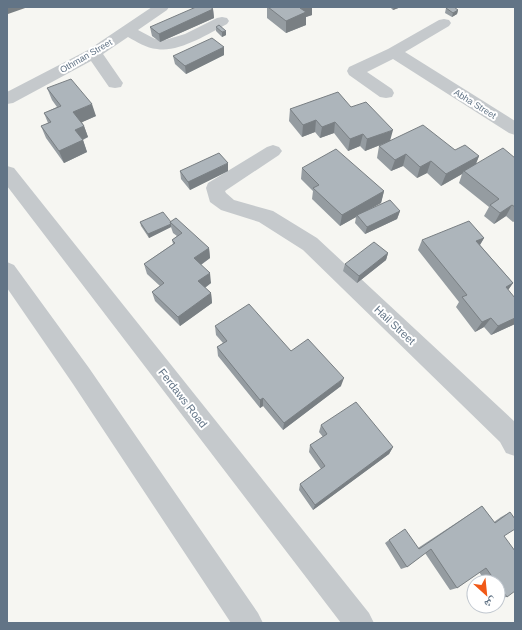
<svg xmlns="http://www.w3.org/2000/svg" width="522" height="630" font-family="Arial,'Noto Naskh Arabic',sans-serif">
  <style>
    .lines { fill: none; stroke-linecap: round; stroke-linejoin: round }
    .minor { fill: #c5c9cc; fill-rule: evenodd }
    .wall { fill: #959ca1 }
    .shaded-wall { fill: #797f83 }
    .building { fill: #adb5bb; stroke: #797f83 }
    .labels { text-anchor: middle; dominant-baseline: central; stroke-width: 4; stroke-linejoin: round; paint-order: stroke }
    .far-street-label { font-size: 9px; fill: #627486; stroke: #fff }
    .street-label { font-size: 11px; fill: #627486; stroke: #fff }
  </style>
  <rect width="100%" height="100%" fill="#f6f6f2"/>
  <g class="lines">
    <path class="minor" d="M152,7h17l-2,3 -29,20 17,9 10,1 20,-6 32,-16 5,-1 5,1 2,3 -2,3c-19,10 -49,29 -70,25 -11,-1 -20,-7 -29,-12l-25,17 20,29 -2,4 -6,1 -6,-1 -18,-26 -78,42 -6,1v-12l81,-42z
      M444,19l5,1 2,3 -2,3 -44,26 110,69v14l-6,-2 -116,-74 -26,13 25,17 2,4 -2,4 -6,1 -6,-1 -31,-22 -2,-4 2,-4 39,-18 51,-29z
      M273,145l6,2 3,4 -3,4 -54,36 1,2 8,7 39,11 44,27 198,184v34l-9,-3 -6,-11 -197,-192 -44,-28 -38,-12 -11,-8 -4,-14 2,-5 59,-36z
      M7,166l7,2 355,445 5,10h-33l-334,-437z
      M7,262l7,3 75,103 169,245 5,10h-32l-158,-239 -66,-96z"/>
  </g>
  <path class="wall" d="M267,7h46h-1v8l-6,2v8l-20,8 -19,-15z
    M390,7h11l-8,3z
    M446,8l12,2 -1,4 -5,3 -7,-4z
    M213,9l1,9 -54,24 -8,-6 -2,-9z
    M216,27l10,8 -4,2 -6,-6z
    M224,47v8l-38,19 -11,-10 -2,-8z
    M47,88l49,28 -14,6 2,4 4,11 -5,3 4,12 -23,11 -18,-25 -5,-12 7,-3 -4,-10 13,-6 -5,-7z
    M351,107l39,34 65,9 24,6 -3,8 39,-6v63l-2,1 -7,-6 -12,8 -10,-8 5,-9 -30,-24 3,-9 -21,12 -14,-13 -10,5 -14,-12 -12,5 -14,-13 2,-12 9,-4 -23,9 -5,-5 -12,5 -14,-18 -14,5 -5,-6 -13,5 -13,-16 1,-12z
    M302,168l82,23 -3,12 -13,7 32,1 -3,8 -32,15 -10,-11 1,-6 -16,9 -28,-27 1,-8 -12,-12z
    M180,171h48l-38,19 -9,-11z
    M140,222h30l39,26 1,10 -9,7 10,18 -6,5 6,5 1,10 -32,23 -25,-25 -3,-9 8,-6 -13,-12 -3,-10 29,-20 -1,-4 5,-4 -4,-3 -2,-6 -22,11 -8,-12z
    M484,238l-4,7 33,38 -5,7 7,34 -24,11 -7,-8 -9,5 -19,-25 3,-5 -41,-52 4,-10z
    M388,253l-2,7 -29,23 -14,-12 2,-7z
    M215,326l76,25 50,35 -58,44 -20,-24 -3,2 -42,-52 -1,-9 6,-4 -7,-8z
    M321,425l72,22 -4,7 -76,56 -14,-20 1,-6 21,-15 -12,-17 1,-7 13,-8 -4,-5z
    M482,506l12,16 7,-5 9,-5 -6,24 3,61 -9,1v-16h-12l-7,-10 -22,16 -7,2 -25,-37 -18,14 -6,2 -16,-26 4,-3 29,8z"/>
  <path class="shaded-wall" d="M7,7h21l-20,7 -1,-2z
    M302,7h11h-1v8l-6,2v8l-20,8v-12l14,-13z
    M394,7h7l-8,3z
    M213,9l1,9 -54,24 -1,-8z
    M458,10l-1,4 -5,3 1,-4z
    M226,31v4l-4,2v-5z
    M224,47v8l-38,19 -1,-8z
    M92,104l4,12 -18,8 -5,-12z
    M316,120l-1,12 -13,5 1,-12z
    M335,122l-1,11 -14,5 2,-11z
    M84,126l4,11 -9,4 -4,-11z
    M393,130l-3,11 -25,10 2,-12z
    M363,134l-3,12 -12,5 2,-12z
    M83,140l4,12 -23,11 -5,-12z
    M406,154l-3,12 -12,5 4,-11z
    M479,156l-5,12 -10,3 -2,3 -21,12 5,-12z
    M431,161l-4,12 -10,5 3,-11z
    M228,163v8l-38,19 -2,-8z
    M384,191l-3,12 -24,13v-1l-1,2 -16,9 2,-11z
    M512,205l-6,11 -12,8 6,-11z
    M400,211l-3,8 -32,15 2,-7z
    M171,224v3l-22,11 -1,-4z
    M484,238l-6,10 -2,-7z
    M209,248l1,10 -14,10 -2,-10z
    M388,253l-2,7 -29,23 2,-7z
    M210,273l1,10 -11,8 -2,-10z
    M513,283l-7,10v-6z
    M211,293l1,10 -32,23 -2,-9z
    M491,318l-7,9 -9,5 7,-10z
    M515,318v6l-24,11 7,-9z
    M344,378l-3,8 -58,44 1,-7z
    M263,398v8l-3,2v-8z
    M393,447l-4,7 -76,56 2,-5z"/>
  <path class="building" d="M196,7h14l3,2 -54,25 -9,-7z
    M268,7h34l-2,1 6,4 -20,9z
    M449,7h5l4,3 -5,3 -7,-5z
    M219,25l7,6 -4,1 -6,-5z
    M212,38l12,9 -39,19 -12,-10z
    M71,79l21,25 -19,8 11,14 -9,4 8,10 -24,11 -18,-25 10,-4 -7,-9 17,-7 -14,-18z
    M338,92l13,15 15,-5 27,28 -26,9 -4,-5 -13,5 -15,-17 -13,5 -6,-7 -13,5 -13,-16z
    M423,125l32,25 10,-5 14,11 -33,18 -15,-13 -11,6 -14,-13 -11,6 -16,-14z
    M503,148l12,10v49l-3,-2 -12,8 -10,-8 9,-6 -35,-28z
    M336,149l48,42 -42,24 -29,-27 6,-3 -17,-17z
    M219,153l9,10 -40,19 -8,-11z
    M390,200l10,11 -33,16 -10,-12z
    M163,212l8,10h-1l1,2 -23,10 -8,-12z
    M176,218l33,30 -15,10 16,15 -12,8 13,12 -33,24 -26,-25 12,-9 -20,-19 31,-21 -3,-3 10,-7 -12,-11z
    M469,221l15,17 -8,3 37,42 -7,4 9,11v20l-17,8 -7,-8 -9,4 -20,-25 5,-2 -45,-55z
    M374,242l14,11 -29,23 -14,-12z
    M249,304l42,47 17,-12 36,39 -60,45 -21,-25 -3,2 -43,-53 10,-6 -12,-15z
    M356,402l37,45 -78,58 -15,-21 25,-18 -15,-21 17,-11 -6,-9z
    M482,506l13,17 15,-11 5,7v10l-11,7 11,15v40l-8,6 -9,-13v-2h-2l-10,-14 -29,20 -26,-39 -24,18 -18,-27 16,-11 14,20z"/>
  <g class="labels">
    <g class="far-street-label">
      <text transform="translate(86 56) rotate(-30)">Othman Street</text>
      <text transform="translate(475 104) rotate(32)">Abha Street</text>
    </g>
    <g class="street-label">
      <text transform="translate(395 325) rotate(43)">Hail Street</text>
      <text transform="translate(183 398) rotate(52)">Ferdaws Road</text>
    </g>
  </g>
  <rect width="522" height="630" fill="none" stroke="#627486" stroke-width="16"/>
  <g transform="translate(486 594) rotate(153)"><circle r="19" fill="#ffffff" stroke="#c0c7cf"/>
  <path d="M0-3L7 15L0 10L-7 15Z" fill="#f15917"/>
  <text y="-6" font-size="11" font-weight="bold" text-anchor="middle" fill="#627486">ش</text>
  </g>
</svg>
